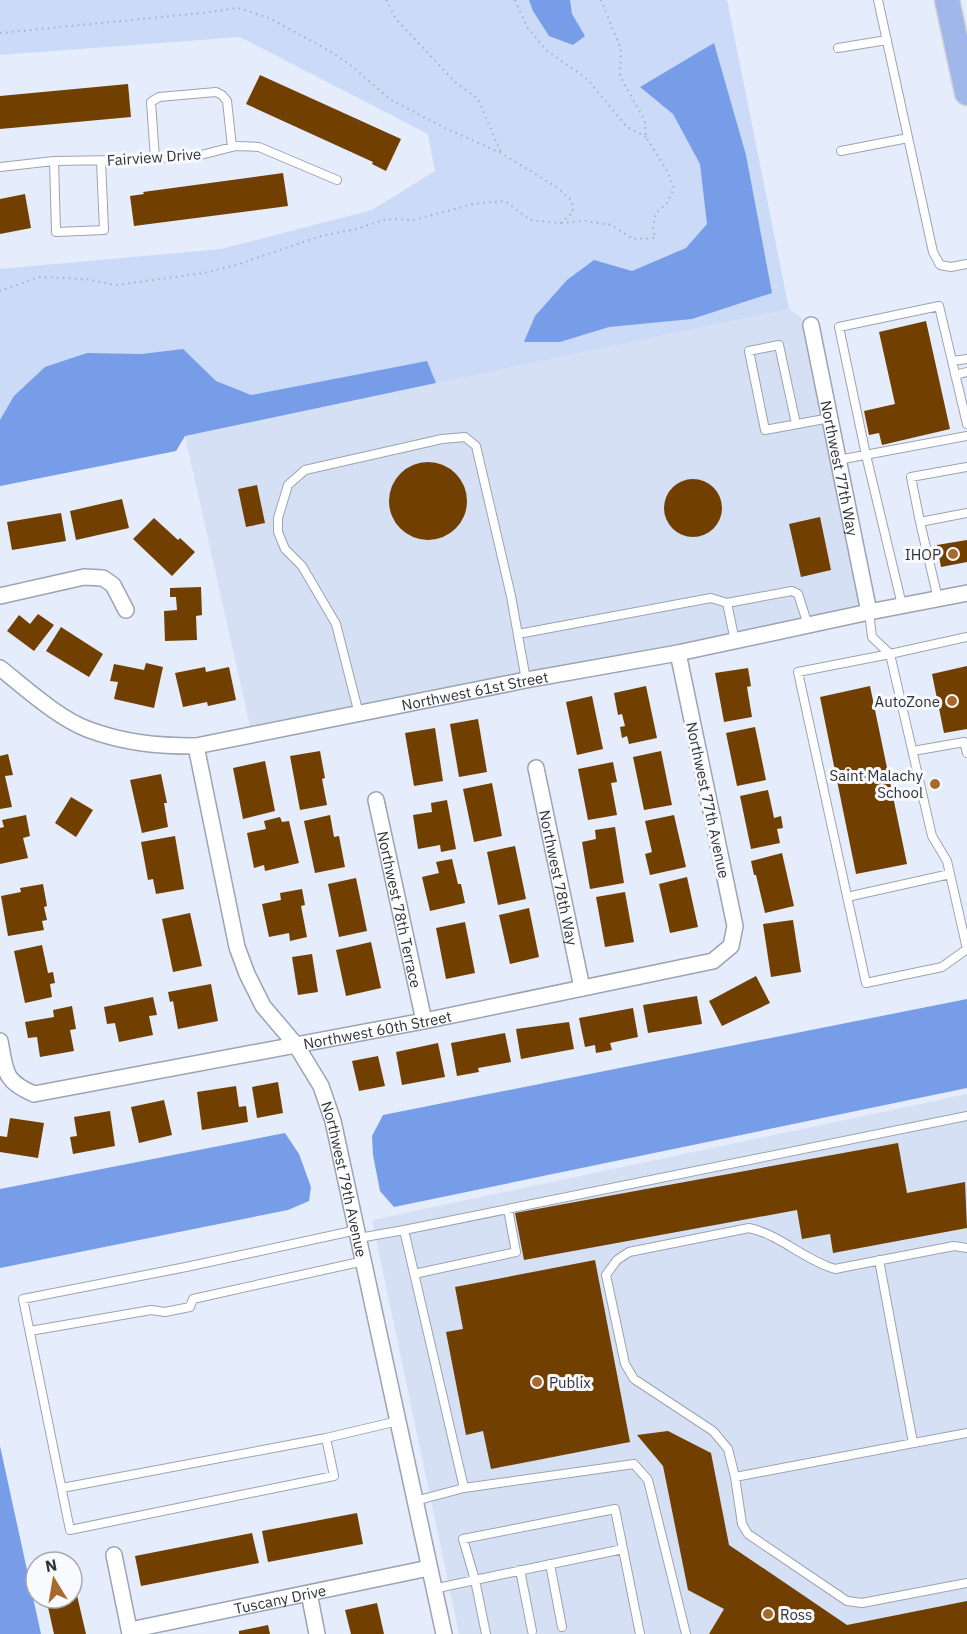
<svg xmlns="http://www.w3.org/2000/svg" width="967" height="1634" font-family="'IBM Plex Sans',sans-serif">
  <style>
    .built { fill: #d5e0f5 }
    .green { fill: #cadaf7 }
    .water { fill: #779de9 }
    .building { fill: #713f00 }
    .lines { fill: none; stroke-linecap: round; stroke-linejoin: round }
    .service-casing { stroke: #9ca3b1; stroke-width: 10 }
    .minor-casing { stroke: #9ca3b1; stroke-width: 18 }
    .primary-casing { stroke: #d1d2d3; stroke-width: 27 }
    .path { stroke: #a9afbb; stroke-width: 2; stroke-dasharray: 1.5 4.5; stroke-linecap: butt }
    .service { stroke: #fff; stroke-width: 8 }
    .minor { stroke: #fff; stroke-width: 15 }
    .primary { stroke: #a0b8e9; stroke-width: 24 }
    .poi-dot { fill: #a66a2c; stroke: #f8fafd; stroke-width: 2 }
    .labels { text-anchor: middle; dominant-baseline: central; stroke-width: 6; stroke-linejoin: round; paint-order: stroke }
    .street-label { font-size: 15px; fill: #303238; stroke: #f8fafd }
    .poi-label { font-size: 15px; fill: #303238; stroke: #f8fafd; text-anchor: end }
  </style>
  <rect width="100%" height="100%" fill="#e5edfc"/>
  <path class="built" d="M789,309l22,16 58,287 -617,123 -67,-299z
    M967,1094v540h-508l-87,-414z"/>
  <path class="green" d="M0,0h727l62,309 -604,127 -9,15 -176,35v-217l221,-20 151,-39 63,-39 -7,-37 -188,-97 -240,18z"/>
  <path class="water" d="M529,0h41l2,14 13,22 -12,9 -24,-9 -16,-25z
    M714,43l32,112 26,138 -80,26 -83,8 -49,15h-36l11,-26 32,-36 27,-20 38,11 54,-23 21,-24 -7,-60 -27,-50 -33,-27z
    M183,349l33,32 35,14 176,-34 9,22 -251,53 -9,15 -176,35v-66l14,-24 31,-29 42,-14 55,1z
    M967,999v89l-573,119 -14,-16 -7,-36 -1,-19 11,-21z
    M285,1133l14,21 12,33 -2,14 -21,9 -288,58v-79z
    M0,1446l41,188h-41z"/>
  <path class="building" d="M260,75l141,64 -15,32 -14,-7 1,-2 -127,-58z
    M128,84l3,33 -131,12v-33z
    M283,173l5,33 -154,20 -4,-30 14,-2 -1,-2z
    M25,194l6,34 -31,6v-35z
    M926,321l24,108 -68,16 -3,-12 -10,2 -5,-24 31,-7 -16,-72z
    M389 501a39 39 0 1 1 78 0a39 39 0 1 1-78 0Z
    M664 508a29 29 0 1 1 58 0a29 29 0 1 1-58 0Z
    M257,485l8,38 -19,4 -8,-38z
    M122,499l7,29 -53,12 -6,-29z
    M61,513l5,28 -54,9 -5,-28z
    M820,517l11,53 -30,7 -12,-53z
    M154,518l24,22 2,-2 15,14 -23,24 -39,-37z
    M967,540v22l-26,5 -4,-22z
    M201,587l1,28 -6,1 1,24 -32,1 -1,-30 13,-1 -1,-13h-6v-9z
    M38,614l16,11 -20,26 -27,-20 12,-16 11,9z
    M61,627l42,27 -14,23 -43,-26z
    M146,663l17,4 -9,41 -40,-9 4,-17 -8,-1 4,-17 30,6z
    M967,666v63l-23,4 -12,-59z
    M205,667l1,5 23,-5 7,33 -28,6 -1,-4 -24,5 -8,-34z
    M748,668l3,18 -4,1 5,30 -28,5 -9,-49z
    M646,686l11,52 -28,6 -2,-8 -5,2 -2,-11 5,-1 -3,-12 -4,1 -4,-22z
    M870,686l37,178 -51,10 -36,-177z
    M592,696l11,53 -26,6 -11,-53z
    M478,719l9,53 -28,5 -9,-53z
    M755,727l11,53 -29,6 -11,-53z
    M435,728l8,53 -29,5 -9,-53z
    M320,751l5,27 -3,1 5,26 -27,5 -10,-54z
    M661,751l11,54 -28,5 -11,-53z
    M8,754l5,21 -8,1 7,31 -12,2v-53z
    M265,761l10,50 -32,8 -10,-51z
    M613,762l4,20 -6,1 6,32 -29,5 -10,-51z
    M161,774l6,29h-3l4,24 -26,6 -12,-53z
    M492,783l10,53 -28,6 -11,-53z
    M768,790l6,28 7,-2 2,12 -6,1 3,14 -29,6 -11,-53z
    M71,797l22,13 -17,27 -21,-14z
    M447,800l9,49 -15,3 -1,-7 -22,4 -5,-34 19,-3 -1,-9z
    M26,815l4,21 -7,2 5,20 -28,6v-36l4,-1 -2,-7z
    M330,815l4,22 5,-1 6,31 -30,6 -11,-52z
    M674,815l12,52 -36,8 -5,-21 7,-2 -7,-31z
    M280,817l2,5 7,-1 10,42 -34,8 -1,-6 -10,3 -7,-35 19,-4 -2,-8z
    M615,827l9,56 -34,6 -8,-47 14,-3 -1,-9z
    M175,836l9,53 -28,5 -3,-15 -5,1 -7,-38z
    M515,846l11,53 -28,6 -11,-53z
    M782,853l12,53 -29,7 -9,-38h-2l-3,-14z
    M452,859l6,25h3l4,19 -35,8 -8,-34 17,-4 -3,-11z
    M687,877l11,50 -28,6 -11,-49z
    M356,878l11,53 -28,6 -11,-53z
    M43,884l4,22 -3,1 3,13 -5,1 2,9 -36,6 -7,-40 20,-4 -1,-4z
    M302,889l3,16 -4,1 6,31 -17,4 -1,-8 -20,4 -7,-33 19,-4 -1,-7z
    M625,892l9,50 -29,5 -9,-50z
    M529,908l10,49 -29,7 -11,-49z
    M190,913l12,53 -29,6 -11,-53z
    M793,920l8,52 -30,5 -8,-53z
    M465,922l10,51 -29,6 -10,-51z
    M371,942l10,46 -35,8 -10,-46z
    M42,945l6,28 5,-1 2,11 -5,1 2,13 -27,6 -11,-52z
    M312,954l6,38 -20,3 -6,-38z
    M756,976l14,27 -48,23 -13,-25z
    M211,984l7,37 -40,8 -5,-28 -3,1 -2,-10z
    M697,996l5,28 -54,9 -5,-28z
    M153,997l4,18 -8,1 4,19 -34,7 -4,-19 -8,1 -3,-17z
    M72,1006l4,23 -6,1 4,21 -34,6 -3,-20 -9,1 -3,-16 29,-5 -1,-7z
    M633,1008l5,29 -28,6 2,7 -16,3 -1,-8 -10,2 -6,-29z
    M569,1022l5,27 -53,10 -5,-30z
    M505,1033l6,29 -33,6 1,4 -22,4 -6,-33z
    M438,1043l7,34 -43,8 -6,-33z
    M378,1056l7,30 -26,5 -7,-30z
    M278,1082l5,31 -26,5 -5,-31z
    M236,1086l3,21 7,-1 2,16 -46,8 -5,-38z
    M164,1100l8,35 -33,8 -8,-36z
    M110,1111l5,35 -42,8 -3,-17 7,-1 -3,-19z
    M10,1118l34,5 -6,35 -38,-6v-16l7,1z
    M898,1143l9,50 58,-11 2,46 -134,25 -3,-19 -28,5 -5,-29 -273,50 -9,-47z
    M595,1260l35,182 -139,27 -8,-38 -17,4 -20,-103 17,-3 -8,-42z
    M668,1431l43,22 18,92 118,80 120,-24v33h-258l15,-25 -36,-19 -25,-124 -26,-31z
    M357,1513l6,31 -95,18 -6,-31z
    M252,1533l7,30 -118,23 -6,-30z
    M72,1574l14,60h-32l-8,-36h26z
    M377,1603l7,31h-33l-6,-24z
    M268,1625l2,9h-31v-3z"/>
  <g class="lines">
    <defs>
      <path id="service" d="M878,0l55,252 7,13 11,2 16,-3
        M838,48l49,-8
        M841,151l67,-13
        M155,158l-4,-56 8,-5 57,-5 6,3 5,6 5,46
        M54,161l2,71 48,-2 -3,-69
        M0,167l54,-6 65,-1 78,-4 39,-10 23,1 78,33
        M952,361l15,-2
        M955,375l12,-3
        M796,424l-17,-79 -30,6 16,79 65,-12
        M838,460l129,-24
        M920,522l-9,-45 56,-10
        M938,599l-18,-77 47,-9
        M727,603l8,38
        M902,605l-36,-150 -27,-128 100,-21 28,118
        M869,612l3,25 18,17 77,-17
        M518,634l193,-36 16,5 65,-12 6,3 10,31
        M890,654l42,182 15,25 20,88 -25,18 -76,16 -68,-311z
        M359,714l-23,-90 -34,-58 -17,-17 -7,-17v-14l10,-33 17,-15 137,-31 23,-2 11,9 35,150 15,84
        M913,751l51,-9 3,11
        M847,897l103,-23
        M357,1230l-171,37 -163,32 47,231 264,-54 -8,-38 72,-17
        M404,1230l563,-114
        M359,1238l45,-8 60,258 -49,13
        M967,1248l-13,-2 -119,23c-31,-9 -54,-34 -86,-41l-120,24 -12,8 -11,15 19,89 9,15 79,52 15,18 7,28 7,47 6,10 99,67 15,2 105,-20
        M879,1260l34,183
        M414,1274l102,-22 -8,-43
        M30,1331l121,-21 14,2 25,-5 3,-8 171,-38
        M735,1477l232,-44
        M62,1488l264,-50
        M464,1488l170,-24 14,16 38,154
        M550,1564l12,63
        M520,1570l12,61
        M433,1589l42,-9 -12,-41 152,-30 25,125
        M486,1634l-11,-54 148,-31"/>
      <g id="minor">
        <path id="s1" d="M811,325l58,287"/>
        <path d="M0,596l84,-19 19,1 10,7 13,25"/>
        <path id="s2" d="M0,668c24,19 58,50 87,61 37,14 70,17 109,17l330,-66 152,-27 191,-41 98,-19"/>
        <path id="s3" d="M196,746l41,201 10,27 16,32 33,39 25,41 12,35 111,513"/>
        <path id="s4" d="M536,768l46,220"/>
        <path id="s5" d="M376,800l48,221"/>
        <path id="s6" d="M0,1041c6,30 3,40 34,53l390,-73 289,-60 18,-15 4,-20 -57,-273"/>
        <path d="M114,1555l16,79"/>
        <path d="M309,1593l8,41"/>
        <path id="s7" d="M130,1630l299,-62"/>
      </g>
      <path id="primary" d="M947,0l20,93"/>
    </defs>
    <use href="#service" class="service-casing"/>
    <use href="#minor" class="minor-casing"/>
    <use href="#primary" class="primary-casing"/>
    <path class="path" d="M386,0l10,19 59,63 23,17 23,54
      M515,0l12,27 19,23 41,29 40,48 19,10
      M0,33l202,-20 36,-5 31,10 59,32 21,14 42,36 56,29 54,24 57,35 14,13 1,11 -12,11 -31,-3 -25,-19 -32,3 -59,16 -27,-1 -31,10 -35,7 -85,29 -32,8 -88,12 -31,-6 -46,-2 -39,14
      M561,223l25,-2 25,4 22,14 22,-1 -2,-12 3,-13 11,-10 7,-15 -8,-19 -20,-32 -1,-16 -25,-45 1,-27 -20,-49"/>
    <use href="#service" class="service"/>
    <use href="#minor" class="minor"/>
    <use href="#primary" class="primary"/>
  </g>
  <g class="poi-dot">
    <circle cx="953" cy="554" r="6"/>
    <circle cx="952" cy="701" r="6"/>
    <circle cx="935" cy="784" r="6"/>
    <circle cx="537" cy="1382" r="6"/>
    <circle cx="768" cy="1614" r="6"/>
  </g>
  <g class="labels">
    <g class="street-label">
      <text transform="translate(154 157) rotate(-4)">Fairview Drive</text>
      <text stroke="none"><textPath href="#s1" startOffset="146">Northwest 77th Way</textPath></text>
      <text stroke="none"><textPath href="#s2" startOffset="502">Northwest 61st Street</textPath></text>
      <text transform="translate(708 800) rotate(78)">Northwest 77th Avenue</text>
      <text stroke="none"><textPath href="#s4" startOffset="112">Northwest 78th Way</textPath></text>
      <text stroke="none"><textPath href="#s5" startOffset="112">Northwest 78th Terrace</textPath></text>
      <text stroke="none"><textPath href="#s6" startOffset="417">Northwest 60th Street</textPath></text>
      <text stroke="none"><textPath href="#s3" startOffset="465">Northwest 79th Avenue</textPath></text>
      <text stroke="none"><textPath href="#s7" startOffset="153">Tuscany Drive</textPath></text>
    </g>
    <g class="poi-label">
      <text x="941" y="554">IHOP</text>
      <text x="940" y="701">AutoZone</text>
      <text x="923" y="775">Saint Malachy<tspan x="923" dy="17">School</tspan></text>
      <text x="549" y="1382" text-anchor="start">Publix</text>
      <text x="780" y="1614" text-anchor="start">Ross</text>
    </g>
  </g>
  <g transform="translate(54 1580) rotate(349)"><circle r="28" fill="#f8fafd" stroke="#a8aaae" stroke-width="1.5"/>
  <path d="M0-4.5L10 22L0 15L-10 22Z" fill="#a66a2c"/>
  <text y="-9" font-size="16" font-weight="bold" text-anchor="middle" fill="#303238">N</text>
  </g>
</svg>
